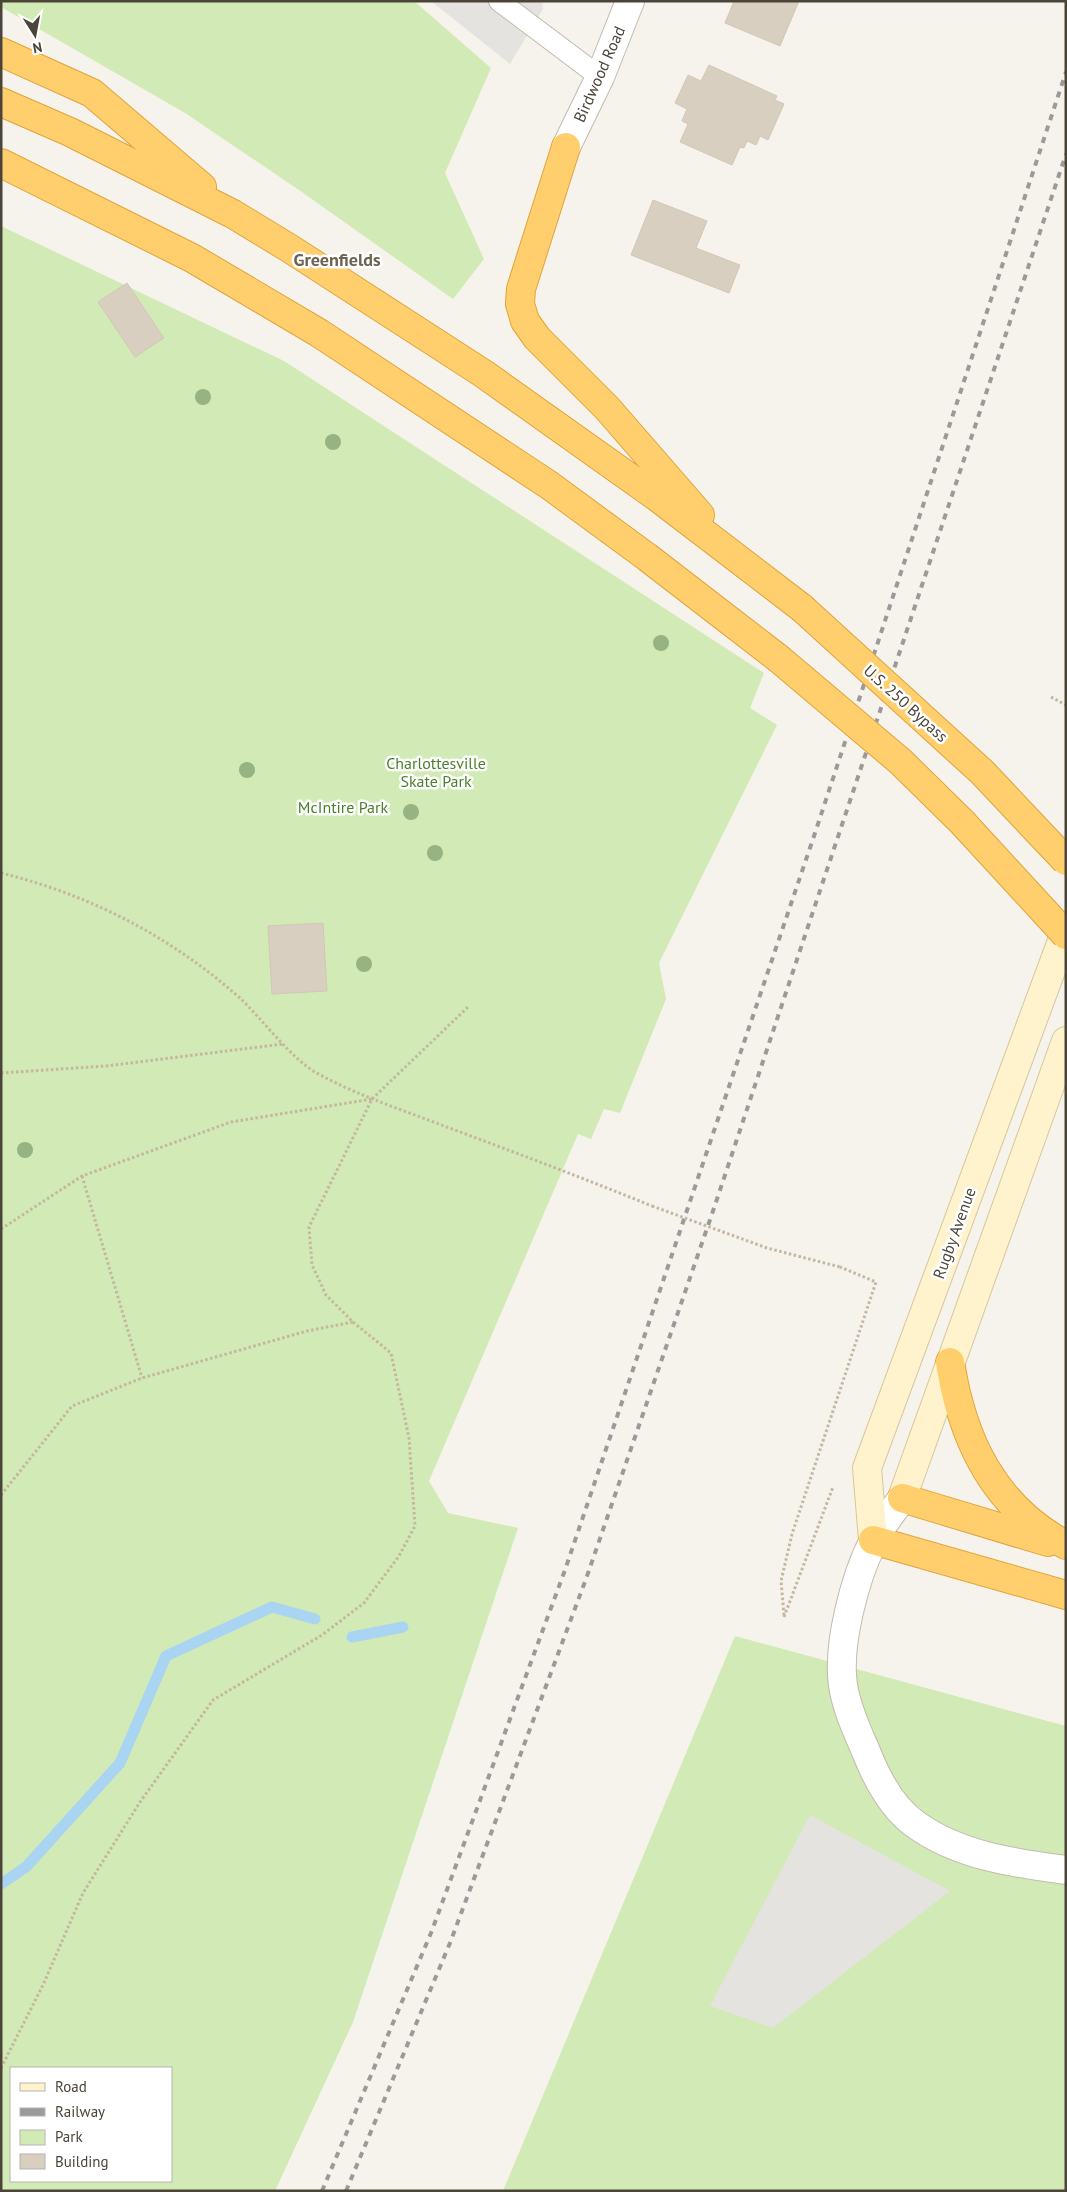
<svg xmlns="http://www.w3.org/2000/svg" width="1067" height="2192" font-family="'PT Sans',sans-serif">
  <style>
    .green { fill: #d2eab5; fill-rule: evenodd }
    .parking { fill: #e5e3e0 }
    .lines { fill: none; stroke-linecap: round; stroke-linejoin: round }
    .stream { stroke: #a9d4f2; stroke-width: 11 }
    .building { fill: #d8cfc1; stroke: #d3c7b4 }
    .lane-casing { stroke: #c2bbae; stroke-width: 22 }
    .street-casing { stroke: #c2bbae; stroke-width: 30 }
    .secondary-casing { stroke: #d6c79b; stroke-width: 30 }
    .highway-casing { stroke: #e0a43c; stroke-width: 30 }
    .path { stroke: #c4b79f; stroke-width: 3; stroke-dasharray: 2.5 2.5; stroke-linecap: butt }
    .lane { stroke: #fff; stroke-width: 20 }
    .street { stroke: #fff; stroke-width: 28 }
    .secondary { stroke: #fff3cd; stroke-width: 28 }
    .highway { stroke: #ffcf6e; stroke-width: 28 }
    .rail { stroke: #9a9a9a; stroke-width: 4; stroke-dasharray: 6 6; stroke-linecap: butt }
    .highway-bridge-casing { stroke: #e0a43c; stroke-width: 30; stroke-linecap: butt }
    .path-bridge { stroke: #c4b79f; stroke-width: 3; stroke-dasharray: 2.5 2.5; stroke-linecap: butt }
    .highway-bridge { stroke: #ffcf6e; stroke-width: 28 }
    .tree { fill: #97b381 }
    .labels { text-anchor: middle; dominant-baseline: central; stroke-width: 5; stroke-linejoin: round; paint-order: stroke }
    .street-label { font-size: 16px; fill: #4b4439; stroke: #fff }
    .park-label { font-size: 16px; fill: #4a7f2a; stroke: #fff }
    .neighbourhood-label { font-size: 18px; font-weight: bold; fill: #6e6250; stroke: #fff }
  </style>
  <rect width="100%" height="100%" fill="#f6f3ec"/>
  <path class="green" d="M1,1h413l77,67 -46,105 39,86 -31,40 -154,-109 -114,-77 -184,-106z
    M1,226l283,135 480,312 -14,35 27,17 -118,238 7,36 -46,114 -16,-4 -13,30 -13,-5 -149,347 19,32 70,15 -165,494 -78,169h-274zM11,2068h160v113h-160z
    M735,1636l331,90v465h-563z"/>
  <path class="parking" d="M431,1h111l1,8 -33,55z
    M810,1815l140,76 -177,137 -63,-22z"/>
  <g class="lines">
    <path class="stream" d="M352,1637l51,-10
      M1,1884l25,-17 94,-104 46,-107 106,-49 43,12"/>
  </g>
  <path class="building" d="M734,1h65l-19,45 -55,-23z
    M709,65l68,31 -2,4 9,4 -16,36 -8,-4 -4,9 -9,-4 -3,7 -4,-1 -8,18 -52,-23 8,-18 -6,-3 5,-12 -12,-6 13,-28 13,6z
    M653,200l54,21 -11,27 44,17 -11,28 -98,-38z
    M127,283l37,55 -29,19 -37,-55z
    M323,923l4,68 -55,3 -4,-68z"/>
  <g class="lines">
    <defs>
      <path id="lane" d="M499,1l101,76"/>
      <path id="street" d="M566,147l34,-70 30,-76
        M902,1498c-9,14 -22,28 -29,44 -18,35 -36,103 -30,143 3,21 13,44 22,64 10,26 26,58 50,75 44,32 99,39 151,46"/>
      <path id="secondary" d="M902,1498l164,-457
        M873,1540l-6,-72 199,-538"/>
      <path id="highway" d="M1,52l91,41 110,94
        M1,102l69,30 163,82 56,34 195,126 173,123 145,111
        M566,147l-45,142 -1,15 5,17 12,17 70,70 93,107
        M1,163l191,95 127,75 230,152 98,72 131,101
        M950,1362c12,78 44,145 116,183
        M902,1498l146,44
        M873,1540l193,55"/>
    </defs>
    <use href="#lane" class="lane-casing"/>
    <use href="#street" class="street-casing"/>
    <use href="#secondary" class="secondary-casing"/>
    <use href="#highway" class="highway-casing"/>
    <path class="path" d="M1051,697l15,8
      M1,873c90,22 170,64 239,125 22,21 50,59 75,74 41,23 85,37 129,54 70,26 139,52 208,80
      M1,1073l105,-7 177,-22
      M82,1176l60,202
      M1,1229l81,-53 149,-54 141,-23
      M1,1495l71,-89 70,-28 165,-47 46,-9 -27,-27 -14,-30 -3,-38 63,-128 96,-92
      M784,1615l-3,-34 11,-47 84,-252 -36,-15
      M784,1617l49,-130
      M1,2068l42,-83 40,-92 57,-91 73,-102 109,-65 42,-32 35,-47 16,-30 -6,-88 -18,-85 -38,-31"/>
    <use href="#lane" class="lane"/>
    <use href="#street" class="street"/>
    <use href="#secondary" class="secondary"/>
    <use href="#highway" class="highway"/>
    <path class="rail" d="M322,2191l109,-258 134,-363 249,-734 252,-764
      M346,2191l104,-248 136,-364 126,-365 354,-1060"/>
    <defs>
      <path id="highway-bridge" d="M802,608l180,164 84,89
        M778,658l123,104 61,60 104,113"/>
    </defs>
    <use href="#highway-bridge" class="highway-bridge-casing"/>
    <path class="path-bridge" d="M652,1206l115,42 73,19"/>
    <use href="#highway-bridge" class="highway-bridge"/>
  </g>
  <g class="tree">
    <circle cx="203" cy="397" r="8"/>
    <circle cx="333" cy="442" r="8"/>
    <circle cx="661" cy="643" r="8"/>
    <circle cx="247" cy="770" r="8"/>
    <circle cx="411" cy="812" r="8"/>
    <circle cx="435" cy="853" r="8"/>
    <circle cx="364" cy="964" r="8"/>
    <circle cx="25" cy="1150" r="8"/>
  </g>
  <g class="labels">
    <g class="street-label">
      <text transform="translate(599 74) rotate(-66)">Birdwood Road</text>
      <text transform="translate(906 703) rotate(42)">U.S. 250 Bypass</text>
      <text transform="translate(954 1233) rotate(-70)">Rugby Avenue</text>
    </g>
    <g class="park-label">
      <text x="436" y="763">Charlottesville<tspan x="436" dy="18">Skate Park</tspan></text>
      <text x="343" y="807">McIntire Park</text>
    </g>
    <g class="neighbourhood-label">
      <text x="337" y="259">Greenfields</text>
    </g>
  </g>
  <rect width="1067" height="2192" fill="none" stroke="#4b4439" stroke-width="5"/>
  <rect x="10" y="2067" width="162" height="115" fill="#ffffff" stroke="#b7b4b0"/>
  <rect x="20" y="2083" width="25" height="8" fill="#fff3cd" stroke="#b7b4b0"/>
  <text x="55" y="2092" font-size="15" fill="#4b4439">Road</text>
  <rect x="20" y="2108" width="25" height="8" fill="#9a9a9a" stroke="#b7b4b0"/>
  <text x="55" y="2117" font-size="15" fill="#4b4439">Railway</text>
  <rect x="20" y="2130" width="25" height="15" fill="#d2eab5" stroke="#b7b4b0"/>
  <text x="55" y="2142" font-size="15" fill="#4b4439">Park</text>
  <rect x="20" y="2154" width="25" height="15" fill="#d8cfc1" stroke="#b7b4b0"/>
  <text x="55" y="2167" font-size="15" fill="#4b4439">Building</text>
  <g transform="translate(35 35) rotate(169)" stroke="#ffffff" stroke-width="4" paint-order="stroke">
  <path d="M0-4L9 19L0 12L-9 19Z" fill="#4b4439"/>
  <text y="-8" font-size="14" font-weight="bold" text-anchor="middle" fill="#4b4439">N</text>
  </g>
</svg>
